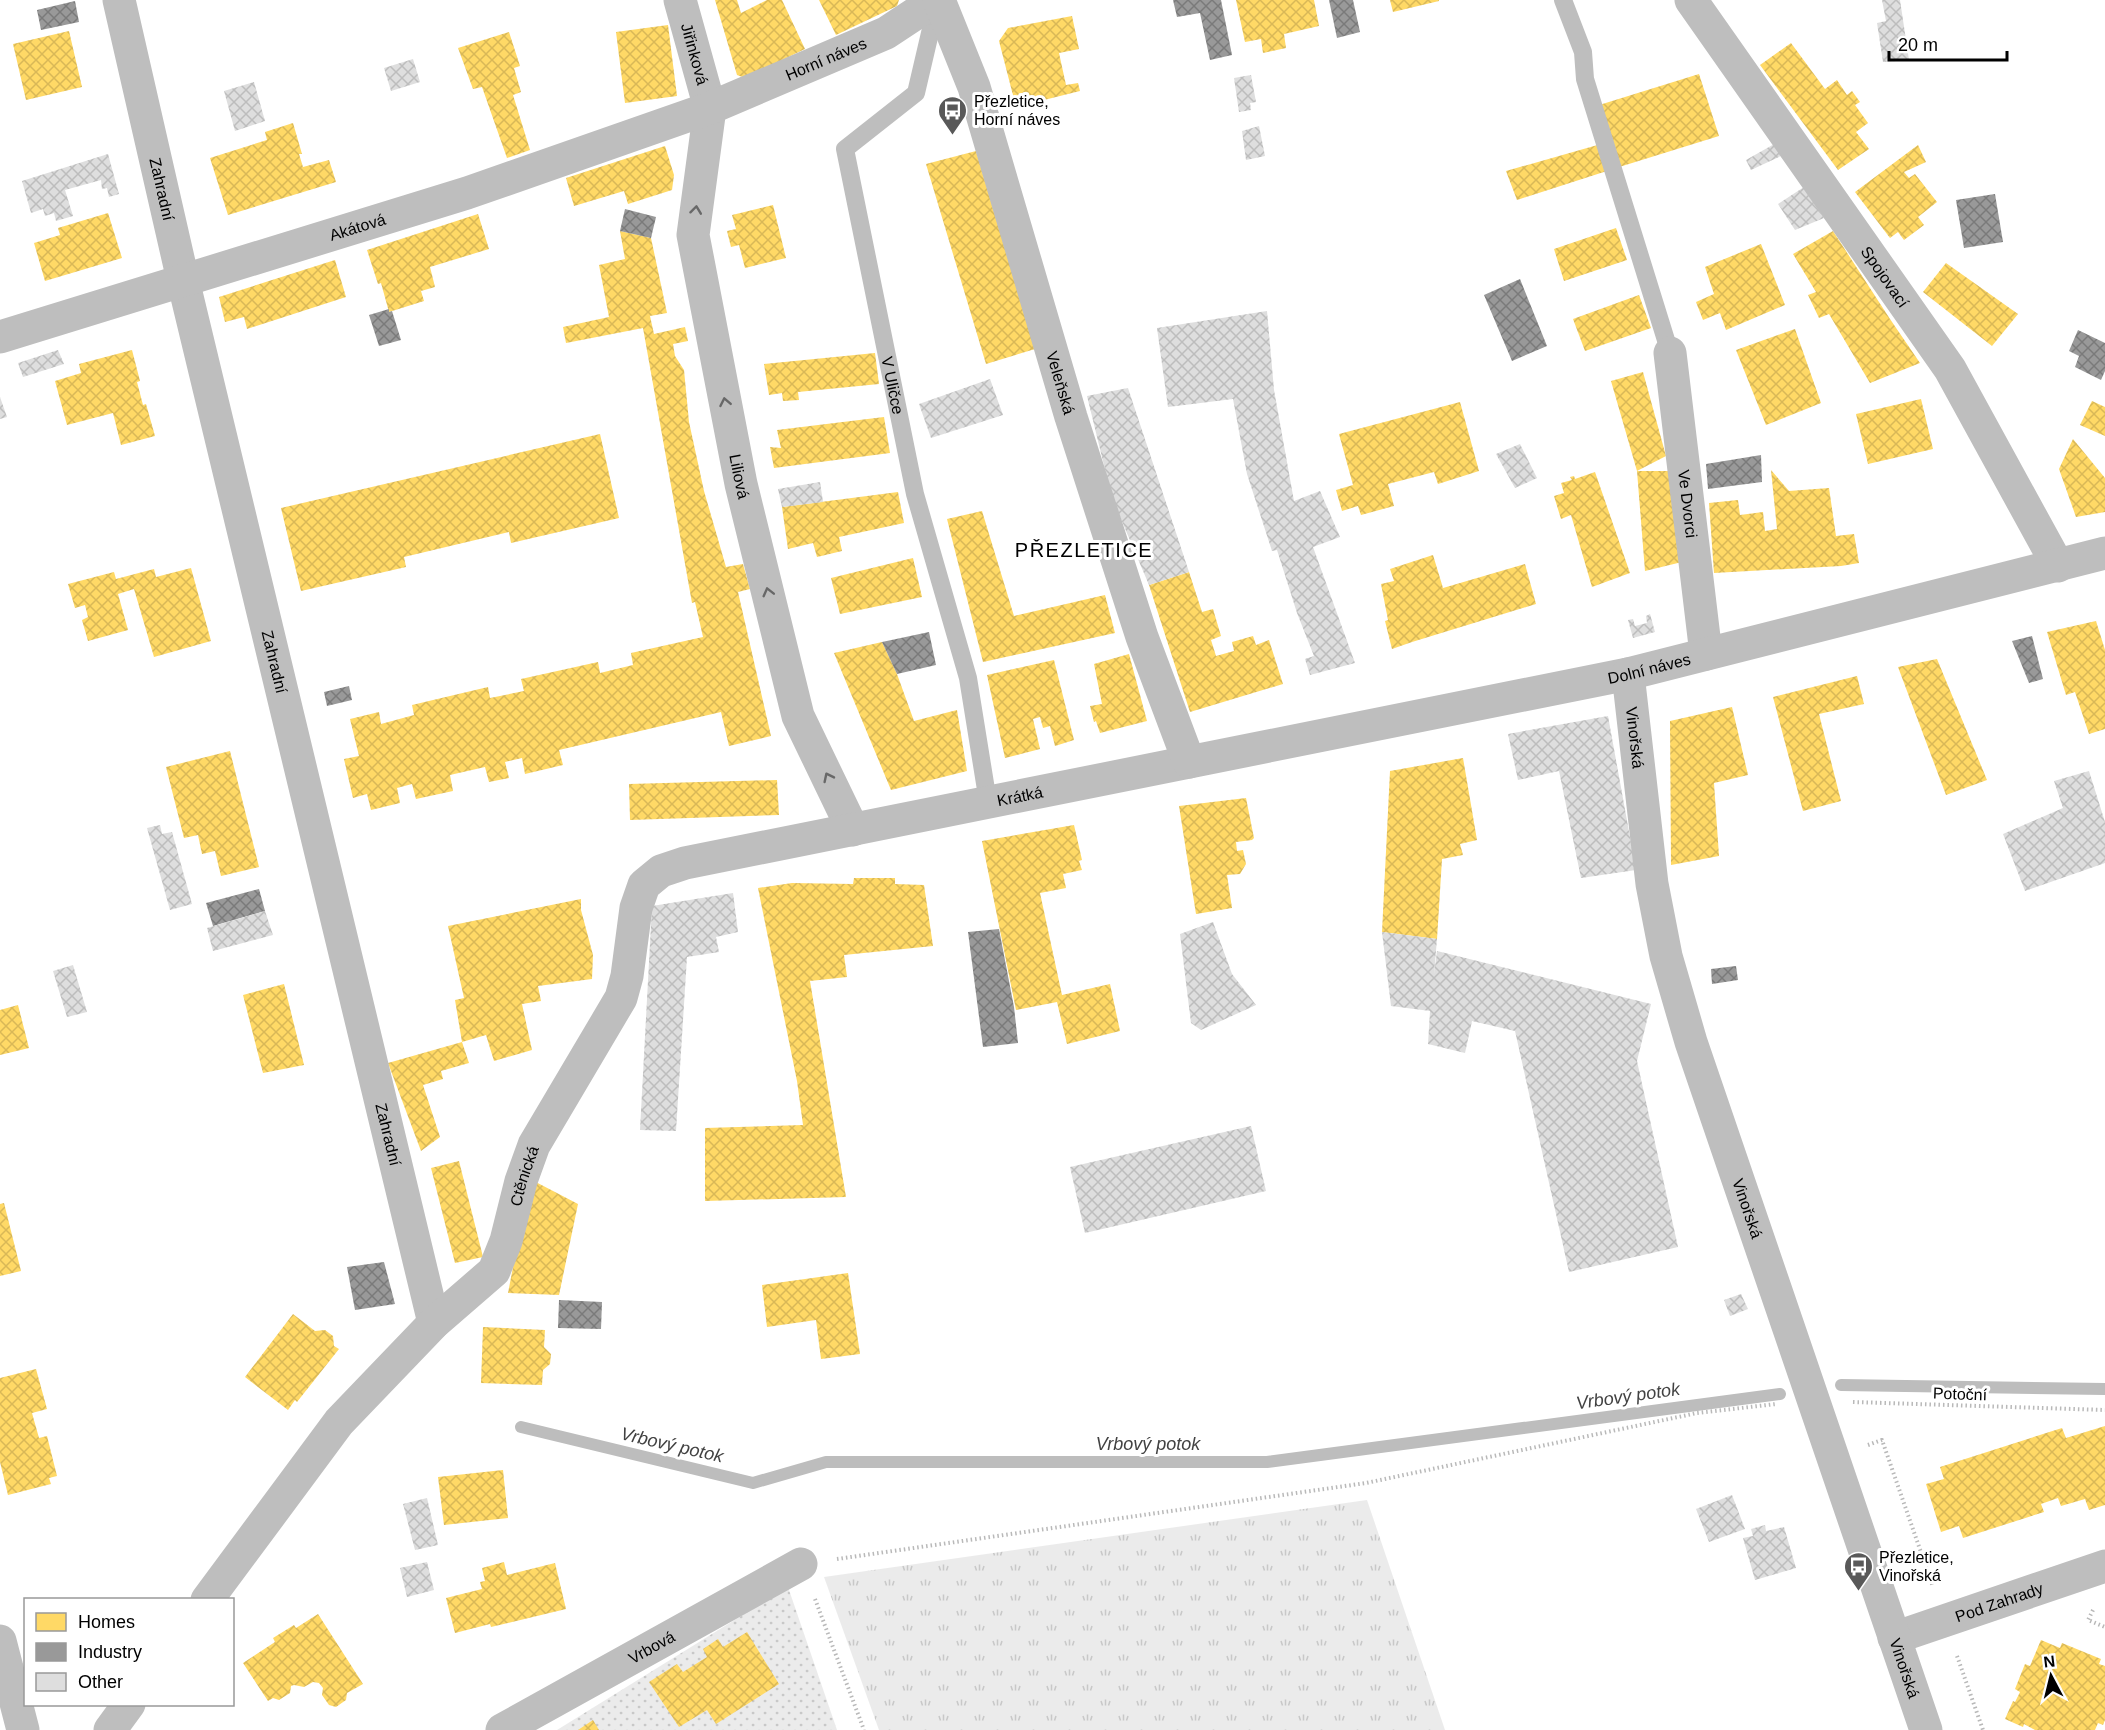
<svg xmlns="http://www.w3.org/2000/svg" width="2105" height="1730" font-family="Arial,sans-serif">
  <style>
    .grass { fill: url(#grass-tufts) }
    .garden { fill: url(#garden-dots) }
    .homes { fill: url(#homes-cross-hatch) }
    .industry { fill: url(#industry-cross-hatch) }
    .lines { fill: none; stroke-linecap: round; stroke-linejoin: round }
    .stream { stroke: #bdbdbd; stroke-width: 12 }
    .building { fill: url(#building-cross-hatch) }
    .path { stroke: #b9b9b9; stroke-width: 4; stroke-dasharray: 1.5 3; stroke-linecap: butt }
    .service { stroke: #bebebe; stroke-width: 18 }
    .minor { stroke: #bebebe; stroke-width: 33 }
    .tertiary { stroke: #bebebe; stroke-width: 33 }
    .oneway { stroke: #686868 }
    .labels { text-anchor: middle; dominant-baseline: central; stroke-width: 6; stroke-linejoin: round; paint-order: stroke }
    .street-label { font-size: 16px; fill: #000; stroke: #fff }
    .poi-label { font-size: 16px; fill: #000; stroke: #fff; text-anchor: start }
    .water-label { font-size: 18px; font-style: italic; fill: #424242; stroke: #fff }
    .quarter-label { font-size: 20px; letter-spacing: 1.5px; fill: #000; stroke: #fff }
  </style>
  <defs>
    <pattern id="grass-tufts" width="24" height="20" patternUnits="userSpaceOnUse" patternTransform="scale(1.5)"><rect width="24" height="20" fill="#ebebeb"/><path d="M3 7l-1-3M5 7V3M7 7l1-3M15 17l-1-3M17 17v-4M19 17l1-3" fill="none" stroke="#c8c8c8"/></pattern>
    <pattern id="garden-dots" width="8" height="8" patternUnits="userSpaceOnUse" patternTransform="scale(1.5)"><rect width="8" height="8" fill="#ebebeb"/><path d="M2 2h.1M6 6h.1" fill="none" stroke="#c8c8c8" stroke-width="1.8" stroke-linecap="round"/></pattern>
    <pattern id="homes-cross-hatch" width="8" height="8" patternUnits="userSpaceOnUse" patternTransform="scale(1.5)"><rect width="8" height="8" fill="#ffd966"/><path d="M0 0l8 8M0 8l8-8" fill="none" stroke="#d9b857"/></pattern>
    <pattern id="industry-cross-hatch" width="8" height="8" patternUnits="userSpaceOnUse" patternTransform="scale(1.5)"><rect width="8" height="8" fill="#999"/><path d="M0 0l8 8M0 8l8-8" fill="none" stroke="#7a7a7a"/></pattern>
    <pattern id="building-cross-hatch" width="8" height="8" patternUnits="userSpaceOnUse" patternTransform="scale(1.5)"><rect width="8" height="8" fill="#dedede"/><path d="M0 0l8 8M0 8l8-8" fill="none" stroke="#bdbdbd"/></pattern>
  </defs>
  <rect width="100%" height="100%" fill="#fff"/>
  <path class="grass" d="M1367,1500l78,230h-566l-55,-153z"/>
  <path class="garden" d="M788,1587l49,143h-280z"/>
  <path class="homes" d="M715,0h22l4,13 26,-13h15l23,49 -60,29 -8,-3z
    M819,0h80l-2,6 -61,29z
    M1236,0h78l5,26 -35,8 2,14 -23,5 -2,-14 -16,3z
    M1390,0h49v1l-46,11z
    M1072,16l7,33 -20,4 7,32 12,-2 2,8 -64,16 -17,-66 9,-13z
    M668,25l9,71 -52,7 -9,-71z
    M69,31l13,56 -56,13 -13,-56z
    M509,32l11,34 -6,2 7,24 -8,3 17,55 -23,8 -25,-71 -9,2 -15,-41z
    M1791,43l34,46 12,-9 10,15 5,-4 8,11 -5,3 13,18 -12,9 13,17 -31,21 -78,-105z
    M1699,74l20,62 -103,32 -20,-62z
    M293,123l9,31h-3l4,13 26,-7 7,22 -108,33 -18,-57 57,-18 -2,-8z
    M1601,144l9,26 -93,30 -11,-29z
    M1918,145l8,17 -22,10 5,6 6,-4 22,28 -19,15 6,8 -20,15 -6,-8 -8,6 -35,-46z
    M665,146l9,29 -2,15 -44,14 -4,-13 -50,15 -8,-28z
    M976,151l59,198 -49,15 -60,-200z
    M773,205l13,53 -41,10 -6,-23 -8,2 -4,-16 9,-2 -4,-14z
    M108,213l14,45 -77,23 -11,-38 26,-8 -2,-7z
    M478,214l11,35 -59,18 5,20 -14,4 3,10 -35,11 -8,-29 -3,1 -11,-34z
    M1616,228l11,32 -63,21 -10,-32z
    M620,231l31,7 16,75 -17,3 4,18 31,-7 3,14 -15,3 2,12 9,14 5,52 15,69 22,76 17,-3 7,25 -12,3 33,144 -42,10 -8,-34 -162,38 4,15 -38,9 -3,-16 -17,4 4,16 -20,4 -4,-15 -35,8 3,16 -37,8 -4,-15 -15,4 3,15 -29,7 -4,-16 -14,4 -9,-39 15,-3 -9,-37 29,-7 2,12 33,-9 -2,-10 76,-18 2,11 34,-7 -3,-12 77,-17 2,11 33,-8 -2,-12 72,-16 -8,-35 -3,1 -49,-275 -77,15 -3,-16 46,-10 -10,-52 26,-6z
    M1833,231l57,88 30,44 -50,20 -41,-69 -10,4 -11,-23 8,-3 -23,-38z
    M1761,244l24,61 -59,25 -6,-17 -17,7 -7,-18 18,-8 -9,-27z
    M335,260l11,37 -99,32 -3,-12 -19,5 -6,-25z
    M1946,263l72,51 -26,32 -69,-54z
    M1639,295l12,33 -66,23 -12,-32z
    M1795,329l26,74 -55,22 -30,-75z
    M132,350l8,31 -3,1 6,23 3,-1 9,32 -34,9 -8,-32 -46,12 -12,-44 26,-8 -2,-9z
    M875,353l4,31 -81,8 1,8 -16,1 -1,-8 -13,2 -5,-31z
    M1643,372l23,84 -29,15 -26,-90z
    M1921,399l12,50 -65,15 -12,-50z
    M2092,401l13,6v29l-25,-11z
    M1460,402l19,69 -41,13 -4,-12 -46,12 6,22 -33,9 -3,-9 -16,5 -6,-21 17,-5 -14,-51z
    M884,417l6,36 -116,15 -4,-21 11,1 -4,-18z
    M600,434l19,84 -108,25 -2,-11 -105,25 2,10 -105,24 -20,-83z
    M2073,439l32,39v34l-29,5 -17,-48z
    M1771,470l18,21 40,-3 7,48 18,-2 5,29 -18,3 -127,7 -5,-70 29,-3 2,15 23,-3 2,19 12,-2z
    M1637,471h31l14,91 -37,9z
    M1595,472l35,101 -38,14 -21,-72 -10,4 -7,-23 10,-3 -3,-10 11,-3 -2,-3 4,-1 1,3z
    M898,492l6,31 -65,14 3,14 -25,6 -4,-14 -25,6 -6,-42z
    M982,511l32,105 91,-21 10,38 -132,29 -36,-143z
    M1433,555l10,33 82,-24 11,40 -124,38 -20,7 -7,-28 3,-1 -7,-36 13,-3 -4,-12z
    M913,558l9,39 -82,17 -9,-36z
    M191,568l20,73 -57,16 -20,-68 -16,5 10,36 -40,11 -6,-21 6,-3 -3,-12 -10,3 -7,-24 46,-12 2,7 38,-10 2,8z
    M1189,572l13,40 11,-3 8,27 -10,4 5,16 18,-5 -2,-9 21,-6 3,9 13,-5 14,44 -93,28 -41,-127z
    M2096,621l9,29v79l-16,5 -14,-42 -9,3 -19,-63z
    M882,642l15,32 17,47 43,-11 10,61 -76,19 -57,-137z
    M1129,654l18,67 -47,12 -4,-12 -2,1 -4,-16 12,-2 -8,-40z
    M1937,659l50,121 -41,15 -48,-128z
    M1054,660l20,80 -19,6 -5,-20 -7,2 -3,-11 -7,2 7,30 -35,9 -18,-83z
    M1857,676l7,28 -45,10 22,87 -38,10 -30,-114z
    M1732,707l16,68 -34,8 5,73 -48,9 -1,-144z
    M230,751l29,116 -38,9 -6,-25 -13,3 -4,-19 -14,3 -18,-71z
    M1463,758l14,82 -17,4 3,11 -21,4 -5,80 -55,-7 8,-161z
    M777,780l2,35 -149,5 -1,-36z
    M1246,798l8,40 -2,2 -16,2 1,9 6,-1 3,14 -6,10 -13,1 5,33 -36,6 -17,-108z
    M1074,825l8,35 -3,1 3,9 -19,4 3,14 -26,5 22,102 48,-11 10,47 -53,13 -10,-42 -41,8 -34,-169z
    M854,878h41v6l29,1 9,61 -89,9 3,22 -37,4 36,216 -141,4v-73l98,-3 -6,-44 -39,-193 34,-5 61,1z
    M581,899v11l12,45 -1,24 -54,7 3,15 -19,3 10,46 -38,11 -8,-26 -24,7 -7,-42 9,-2 -16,-72z
    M284,984l20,81 -41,8 -20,-78z
    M18,1005l11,43 -29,7v-45z
    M462,1042l7,21 -28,8 2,8 -20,6 17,52 -19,14 -33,-88z
    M459,1161l24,96 -28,6 -24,-95z
    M530,1179l48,25 -19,91 -51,-2z
    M4,1203l17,68 -21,5v-72z
    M848,1273l12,81 -39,5 -5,-39 -49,7 -5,-42z
    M293,1314l22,17 10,-1 8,6 1,10 5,3 -42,53 -2,-2 -7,10 -43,-33z
    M483,1327l62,3 -1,17 7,7 -1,10 -7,6 -1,15 -61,-2z
    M36,1369l11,40 -15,4 7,25 8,-2 10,40 -8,2 2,6 -43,11 -8,-33v-84z
    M2105,1426v79l-16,5 -4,-11 -24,7 -3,-8 -17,6 3,8 -81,26 -4,-12 -18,6 -15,-48 18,-5 -4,-12 122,-39 4,10z
    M503,1470l5,48 -64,7 -6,-48z
    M504,1562l3,13 48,-12 11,46 -75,18 -1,-3 -35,9 -9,-35 36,-9 -2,-7 5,-1 -3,-13z
    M318,1614l45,70 -16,9 -1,7 -10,7 -7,-2 -7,-10 1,-7 -4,-5 -6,-1 -9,5 -10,-2 -3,1 -1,7 -11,7 -6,-2 -5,3 -25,-38 32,-21 -2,-4 21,-13 2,3z
    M747,1632l32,52 -63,40 -9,-14 -28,17 -30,-45 28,-18 6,8 24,-15 -4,-8 15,-10 5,8z
    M2041,1640l19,8 2,-5 39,16 -2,5 6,2v54l-2,5 -5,-2 -3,7h-60l-11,-6 -1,3 -18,-8 8,-18 2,1 5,-10 -5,-3 10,-25 5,2z
    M593,1720l6,10h-21z"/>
  <path class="industry" d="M1173,0h48l11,55 -22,5 -10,-47 -23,4z
    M1329,0h24l7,32 -23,6z
    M75,1l4,21 -38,8 -4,-20z
    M1995,194l8,48 -39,6 -8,-48z
    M625,209l31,8 -5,21 -31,-7z
    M1520,279l27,67 -35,15 -28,-66z
    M389,309v3l3,-1 9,29 -22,6 -10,-31z
    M2078,330l27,13v28l-4,9 -26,-13 4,-11 -10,-5z
    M1761,455l1,27 -54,7 -2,-25z
    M929,632l7,33 -39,9 -15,-32z
    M2032,636l11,43 -14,4 -17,-42z
    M349,686l3,14 -25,6 -3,-14z
    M259,889l6,22 -52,15 -7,-23z
    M999,929l15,78 4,36 -35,4 -15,-115z
    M1736,966l2,14 -26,4 -1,-15z
    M384,1262l11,42 -40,6 -8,-43z
    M559,1300l43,2 -1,27 -43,-1z"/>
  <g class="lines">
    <path class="stream" d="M1841,1385l264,4
      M521,1427l232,56 73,-21h441l513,-68"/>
  </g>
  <path class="building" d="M1882,0h18l9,60 -26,2 -6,-39 9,-2z
    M413,59l7,23 -29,9 -7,-23z
    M1251,75l5,27 -6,1 1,7 -12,2 -5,-34z
    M254,82l11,39 -30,10 -11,-40z
    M1259,126l6,30 -19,4 -4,-29z
    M1776,143l7,12 -32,15 -5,-10z
    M108,154l11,40 -10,3 -2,-9 -5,1 -1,-9 -36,10 8,26 -17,5 -2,-8 -9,3 -2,-7 -12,4 -9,-32z
    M1804,187l20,31 -29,12 -17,-26z
    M1267,311l7,79 20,111 26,-10 20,46 -27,10 42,116 -45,12 -5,-16 9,-3 -17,-43 -20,-63 -5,1 -25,-77 -14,-75 -65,8 -11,-79z
    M58,350l6,14 -41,13 -5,-14z
    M990,379l13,36 -72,23 -12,-34z
    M1128,388l61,184 -40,13 -37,-87 -25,-102z
    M0,397l7,20 -7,2z
    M1520,444l17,34 -22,10 -19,-34z
    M820,482l3,20 -41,5 -4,-18z
    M1650,614l5,18 -22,6 -5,-18 5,-1 2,7 12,-3 -1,-7z
    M1608,716l28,154 -55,8 -22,-107 -41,9 -10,-46z
    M2089,771l16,51v41l-80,28 -22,-57 60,-26 -9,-27z
    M160,825l2,9 10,-2 20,72 -22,6 -23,-82z
    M733,893l5,39 -22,5 3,15 -32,5 -11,174 -36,-1 12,-224z
    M265,911l8,24 -60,16 -6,-23z
    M1213,922l19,52 24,31 -55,25 -10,-7 -11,-89z
    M1382,932l55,7 -3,35 3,-23 214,53 -14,57 41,186 -109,25 -54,-241 -43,-10 -7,32 -37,-9 2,-33 -39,-5z
    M73,965l14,47 -20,5 -14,-46z
    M1251,1126l15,65 -181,42 -15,-66z
    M1741,1294l7,15 -18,7 -6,-16z
    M1732,1495l13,34 -36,13 -13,-33z
    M427,1498l11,47 -23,5 -12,-46z
    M1765,1525l1,6 18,-4 12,41 -41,12 -12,-42 10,-2 -2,-7z
    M427,1562l7,28 -27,7 -7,-29z"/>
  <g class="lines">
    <path class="path" d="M1853,1402l252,8
      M1868,1445l14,-5 51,147
      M837,1559l529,-76 331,-70 79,-9
      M815,1599l49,131
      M2093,1610l-5,10 17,7
      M1957,1656l26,74"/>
    <g class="service">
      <path d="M1563,0l20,52 2,27 85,274"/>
      <path id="s1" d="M937,3l-21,90 -71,56 70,345 53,184 20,124"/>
    </g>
    <g class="minor">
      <path id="s2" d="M119,0l64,280 251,1043"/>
      <path id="s3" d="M680,0l30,108 -17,127 48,249 57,232 55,114"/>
      <path id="s4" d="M1691,0l259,369 108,197"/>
      <path id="s5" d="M0,337l467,-144 243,-85 176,-75 50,-33"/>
      <path id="s6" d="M1670,353l36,301"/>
      <path id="s7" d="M207,1600l132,-178 95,-99 60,-52 12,-30 15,-60 13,-36 87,-147 6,-22 9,-68 8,-23 17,-14 24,-8 504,-101"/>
      <path id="s8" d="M1894,1638l211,-72"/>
      <path d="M0,1641l23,89"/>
      <path d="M110,1730l19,-26"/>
      <path id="s9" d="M502,1730l299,-166"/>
    </g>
    <g class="tertiary">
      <path id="s10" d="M939,0l35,87 97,330 71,220 47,125 439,-88 477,-121"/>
      <path id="s11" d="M1628,674l24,210 14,72 25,86 235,688"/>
    </g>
  </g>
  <defs><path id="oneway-chevron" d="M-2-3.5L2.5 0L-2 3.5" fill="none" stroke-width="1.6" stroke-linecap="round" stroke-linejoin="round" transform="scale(1.5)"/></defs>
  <g class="oneway">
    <use href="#oneway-chevron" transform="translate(696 210) rotate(-83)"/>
    <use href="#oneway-chevron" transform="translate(725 402) rotate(-101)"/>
    <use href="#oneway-chevron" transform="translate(768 592) rotate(-104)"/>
    <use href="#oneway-chevron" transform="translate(828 777) rotate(-116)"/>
  </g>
  <defs>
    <symbol id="bus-pin" viewBox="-11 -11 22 30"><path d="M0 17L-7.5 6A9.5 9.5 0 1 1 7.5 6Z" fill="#595959" stroke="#fff"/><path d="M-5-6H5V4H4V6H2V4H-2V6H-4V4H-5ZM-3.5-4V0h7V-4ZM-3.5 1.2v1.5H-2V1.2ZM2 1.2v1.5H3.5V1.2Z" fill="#fff"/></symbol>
  </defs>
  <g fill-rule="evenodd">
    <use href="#bus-pin" x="936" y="94" width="33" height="45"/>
    <use href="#bus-pin" x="1842" y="1550" width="33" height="45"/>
  </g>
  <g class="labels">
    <g class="street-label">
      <text stroke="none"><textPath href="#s3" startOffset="56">Jiřinková</textPath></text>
      <text stroke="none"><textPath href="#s5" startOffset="872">Horní náves</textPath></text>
      <text stroke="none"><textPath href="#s2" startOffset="194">Zahradní</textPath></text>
      <text stroke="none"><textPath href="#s5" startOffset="374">Akátová</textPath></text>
      <text stroke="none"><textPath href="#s4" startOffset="338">Spojovací</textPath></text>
      <text stroke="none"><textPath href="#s10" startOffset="402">Veleňská</textPath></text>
      <text stroke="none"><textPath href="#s1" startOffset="424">V Uličce</textPath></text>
      <text stroke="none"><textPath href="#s3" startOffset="486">Liliová</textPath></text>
      <text stroke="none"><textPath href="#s6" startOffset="152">Ve Dvorci</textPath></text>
      <text stroke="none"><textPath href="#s2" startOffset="680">Zahradní</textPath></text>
      <text stroke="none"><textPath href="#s10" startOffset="1272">Dolní náves</textPath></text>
      <text stroke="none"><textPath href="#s11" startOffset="64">Vinořská</textPath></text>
      <text stroke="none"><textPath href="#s7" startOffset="1246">Krátká</textPath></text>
      <text stroke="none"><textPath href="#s2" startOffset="1166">Zahradní</textPath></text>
      <text stroke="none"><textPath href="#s7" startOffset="538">Ctěnická</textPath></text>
      <text stroke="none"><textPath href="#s11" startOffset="550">Vinořská</textPath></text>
      <text transform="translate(1960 1394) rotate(2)">Potoční</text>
      <text stroke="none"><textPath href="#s8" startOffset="111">Pod Zahrady</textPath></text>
      <text stroke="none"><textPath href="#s9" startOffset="171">Vrbová</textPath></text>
      <text stroke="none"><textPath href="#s11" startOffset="1036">Vinořská</textPath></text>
    </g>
    <g class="poi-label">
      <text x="974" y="101">Přezletice,<tspan x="974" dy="18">Horní náves</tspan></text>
      <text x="1879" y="1557">Přezletice,<tspan x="1879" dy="18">Vinořská</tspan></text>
    </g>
    <g class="water-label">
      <text transform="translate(1628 1396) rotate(-8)">Vrbový potok</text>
      <text x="1148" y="1444">Vrbový potok</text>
      <text transform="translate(672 1445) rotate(13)">Vrbový potok</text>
    </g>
    <g class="quarter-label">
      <text x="1084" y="550">PŘEZLETICE</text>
    </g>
  </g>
  <rect x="24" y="1598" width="210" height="108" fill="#ffffff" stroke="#999999" stroke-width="1.5"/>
  <rect x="36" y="1613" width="30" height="18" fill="#ffd966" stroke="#999999" stroke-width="1.5"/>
  <text x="78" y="1628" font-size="18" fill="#000000">Homes</text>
  <rect x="36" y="1643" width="30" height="18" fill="#999999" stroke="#999999" stroke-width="1.5"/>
  <text x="78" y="1658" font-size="18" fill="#000000">Industry</text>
  <rect x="36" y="1673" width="30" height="18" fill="#dedede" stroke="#999999" stroke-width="1.5"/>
  <text x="78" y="1688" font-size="18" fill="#000000">Other</text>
  <g transform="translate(2051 1676) rotate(353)" stroke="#ffffff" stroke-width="4.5" paint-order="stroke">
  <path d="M0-4.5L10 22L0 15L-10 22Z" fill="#000000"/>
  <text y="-9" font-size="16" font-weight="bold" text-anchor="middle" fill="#000000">N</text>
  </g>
  <path d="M1889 51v9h118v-9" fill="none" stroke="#000000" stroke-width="3"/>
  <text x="1898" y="51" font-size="18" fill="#000000" stroke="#ffffff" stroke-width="4.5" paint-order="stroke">20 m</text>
</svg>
